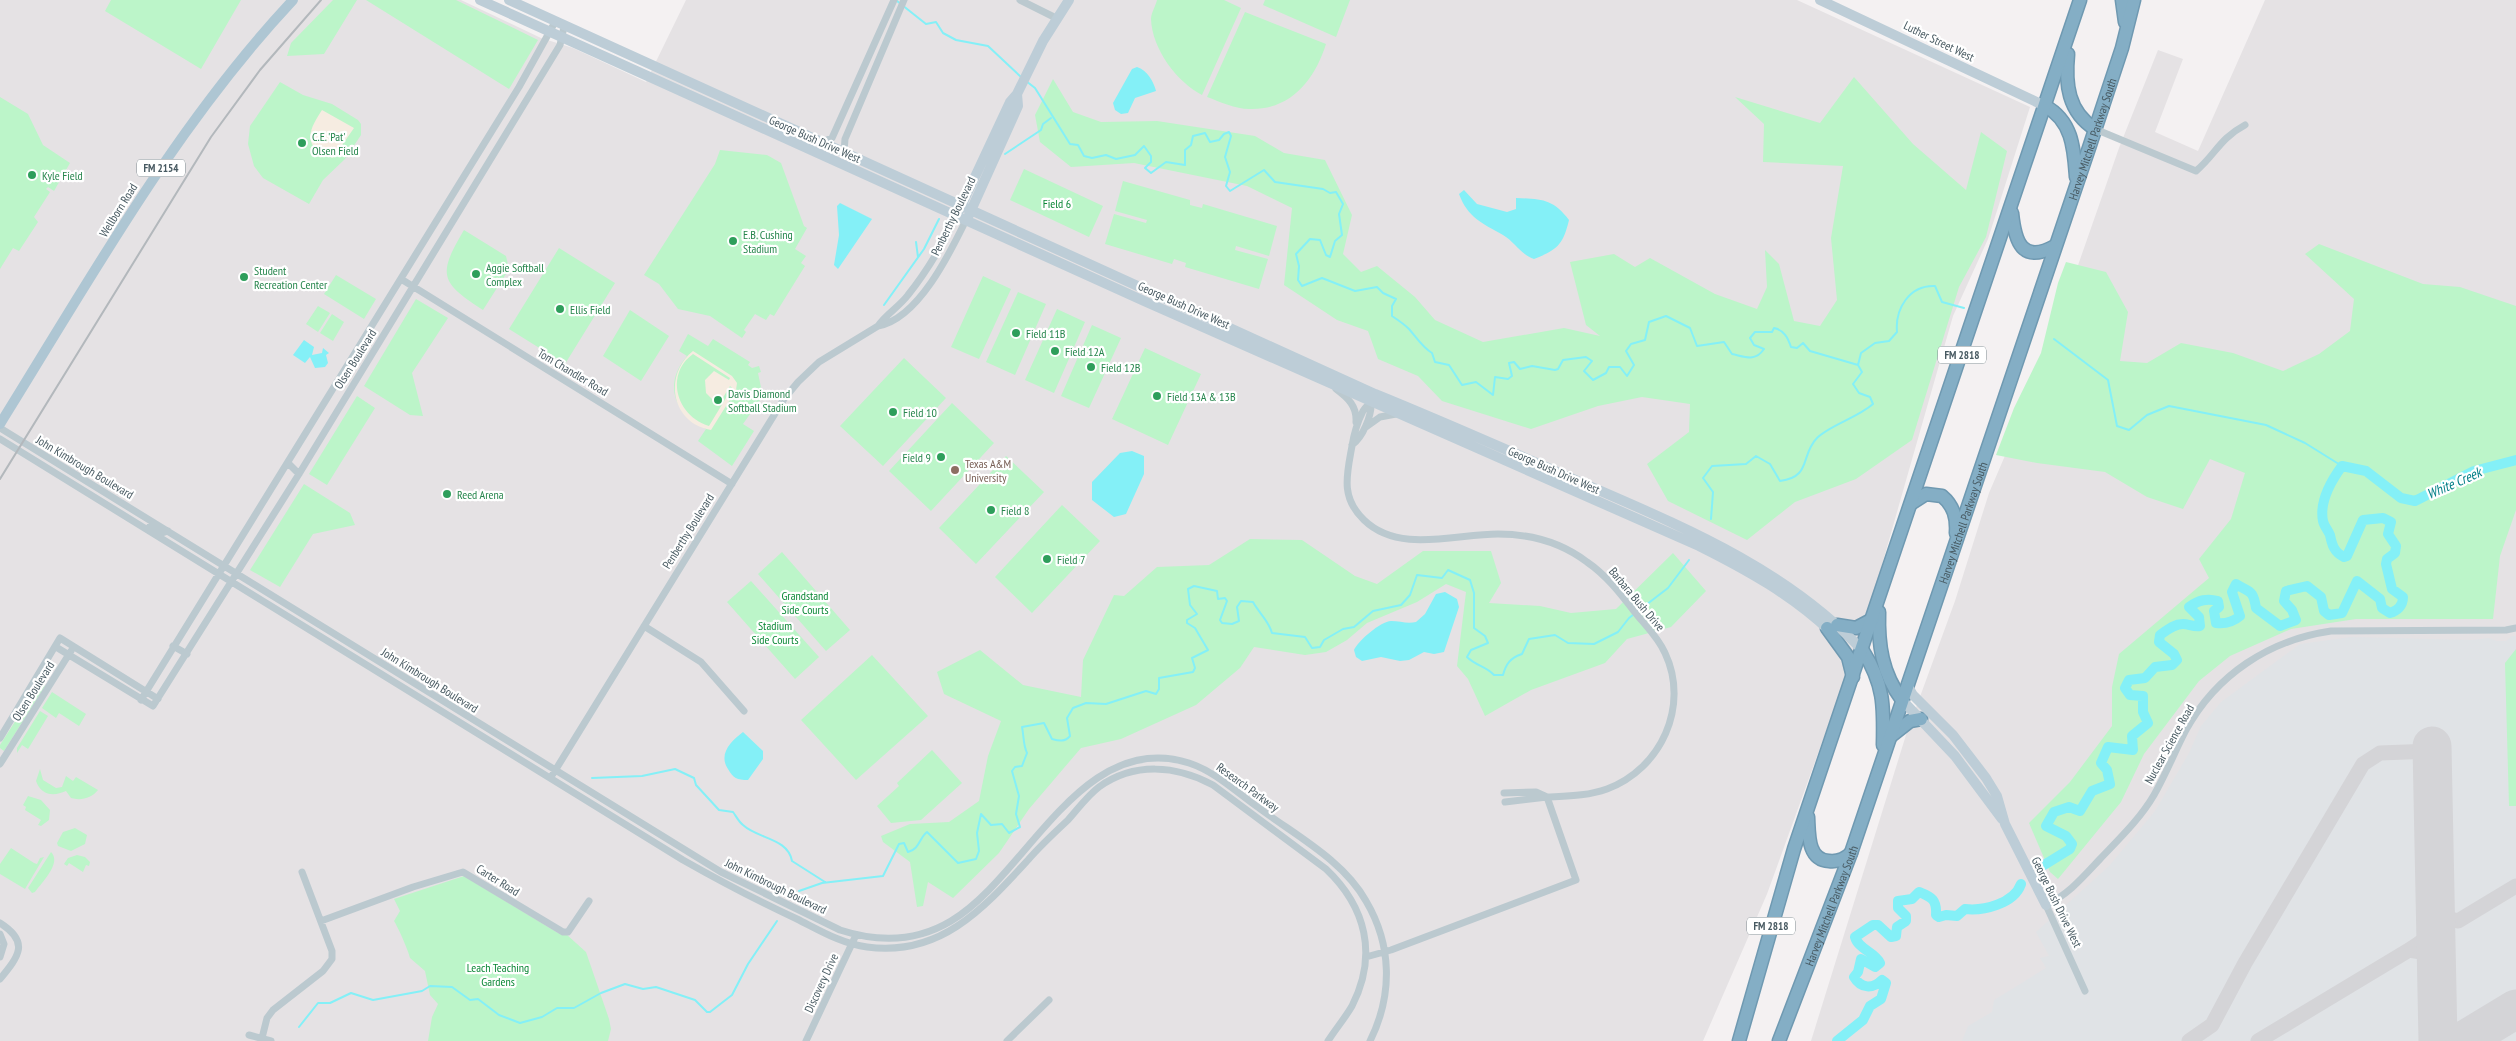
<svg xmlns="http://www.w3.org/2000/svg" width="2516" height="1041" font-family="'PT Sans Narrow',sans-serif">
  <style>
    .education { fill: #e5e2e4 }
    .airport { fill: #e0e3e6 }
    .green { fill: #bcf5c9 }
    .sand { fill: #f6ece1; fill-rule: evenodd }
    .water { fill: #84f0f7 }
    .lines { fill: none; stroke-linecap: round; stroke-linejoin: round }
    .stream { stroke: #84f0f7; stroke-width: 2 }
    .river { stroke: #84f0f7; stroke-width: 10 }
    .taxiway { stroke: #d4d4d7; stroke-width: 15 }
    .runway { stroke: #d4d4d7; stroke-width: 39 }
    .highway-casing { stroke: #6f99b1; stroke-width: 15 }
    .street { stroke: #bbc9cf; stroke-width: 7 }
    .secondary { stroke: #bdcdd7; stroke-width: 10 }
    .primary { stroke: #aec6d3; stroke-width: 10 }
    .highway { stroke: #84aec5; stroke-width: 12 }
    .rail { stroke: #b3b8bc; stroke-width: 2 }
    .leisure-dot { fill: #2e9e5b; stroke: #fff; stroke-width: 2 }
    .education-dot { fill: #8d6e63; stroke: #fff; stroke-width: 2 }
    .labels { text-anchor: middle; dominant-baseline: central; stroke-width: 4.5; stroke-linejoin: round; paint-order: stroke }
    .shield { fill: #fff; stroke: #7e8b90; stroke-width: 1 }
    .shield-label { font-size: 11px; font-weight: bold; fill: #475961 }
    .street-label { font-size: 12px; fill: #475961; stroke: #fff }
    .leisure-label { font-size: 12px; fill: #27864d; stroke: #fff; text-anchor: start }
    .park-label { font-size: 12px; fill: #0c8837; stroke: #fff }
    .education-label { font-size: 12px; fill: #785e54; stroke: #fff; text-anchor: start }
    .water-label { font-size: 14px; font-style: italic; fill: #058088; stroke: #fff }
  </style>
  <rect width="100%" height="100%" fill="#f4f1f2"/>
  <path class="education" d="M0,0h461l80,38 32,10 73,34 40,-82h1111l233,107 -42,132 -35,77 -88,308 -98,270 -64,147h-1703z
    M2265,0h251v1041h-705l95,-306 49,-134 34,-108 51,-119 79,-226 39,-98 25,9 -28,73 43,19z"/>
  <path class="airport" d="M2512,636h4v405h-554l6,-15 24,-14 2,-12 52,-32 -6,-10 9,-2 -13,-24 73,-66 46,-55 34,-58 12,-27 20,-24 79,-58 51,-7 121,3 17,-2 8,3h9z"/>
  <path class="green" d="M111,0h130l-40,69 -96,-58z
    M333,0h24l-33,54 -37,2 4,-13z
    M366,0h90l82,40 -29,49z
    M1157,0h67l17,8 -39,87c-25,-13 -50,-46 -51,-76 0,-6 5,-14 6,-19z
    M1265,0h85l-14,37 -73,-32z
    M1245,12l81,32c-11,35 -34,65 -74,65 -15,1 -31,-7 -45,-12z
    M1854,77l59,67 53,46 15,-58 26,19 -21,86 -27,50 -47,153 -56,39 -61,23 -48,38 -79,-39 -21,-37 42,-32 1,-28 -48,-7 -44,9 -67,23 -89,-28 -24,-25 -40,-17 -10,-28 -31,-11 -53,-35 8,-77 -45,-22 -113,-23 -63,4 -31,-25 -5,-27 18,-36 20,33 28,10 56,-1 98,15 29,17 41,7 27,55 -9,39 18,18 16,-6 38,31 20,23 48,22 81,-14 36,8 -14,-11 -16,-63 44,-8 21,13 15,-9 65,36 42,15 10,-22 -2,-37 14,14 15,57 26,5 17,-26 -6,-62 12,-72 -80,-4 1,-38 -29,-27 85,26z
    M280,82l23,13 29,9 26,16 3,4v11l-16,24 -22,21 -14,24 -46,-26 -9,-12 -6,-22 2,-18z
    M0,97l28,17 15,31 27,18 -16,28 -6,-4 -2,2 4,3 -16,25 4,5 -19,29 -6,-3 -13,21z
    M720,150l47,5 14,8 23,63 3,2 -12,21 11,7 -5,7 4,3 -31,50 -4,-2 -4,6 -11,-6 -11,16 2,2 -4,6 -32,-22 -32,-7 -19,-25 -15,-9 71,-111z
    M1024,169l79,37 -14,31 -79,-37z
    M1123,181l67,19v5l12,3 1,-4 74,22 -8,30 -33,-10 -1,4 33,9 -9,30 -74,-22 1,-4 -12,-4 -2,5 -67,-20 9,-30 32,9 1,-3 -32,-9z
    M464,230l42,26 3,13 -26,41c-44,-28 -45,-36 -19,-80z
    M2319,244l104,40 37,3 56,19v204l-16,46 -7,63h-137l-65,10 -61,27 -31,25 -55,73 -23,48 -63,77 -8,-7 -21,-49 41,-41 42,-56v-39l7,-33 90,-76 -10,-19 32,-40 14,-46 -35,-14 -27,50 -36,-12 -42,-25 -68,-9 -41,-8 18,-47 27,-55 17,-70 8,-21 40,10 22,40 -8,49 27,2 34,-20 52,10 50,18 36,-17 31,-23 4,-32 -49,-45z
    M559,248l56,35 -50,81 -56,-35z
    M336,275l40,24 -12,20 -40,-25z
    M983,276l28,13 -32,70 -28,-12z
    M1018,292l28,12 -31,71 -29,-13z
    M416,299l32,19 -36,55 11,43 -13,-1 -46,-29z
    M318,306l12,7 -12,19 -12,-8z
    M1057,309l28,13 -31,71 -29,-13z
    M630,310l39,26 -28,45 -38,-25z
    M332,314l12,8 -11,19 -13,-8z
    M1092,325l29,13 -32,70 -28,-12z
    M688,334l20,12 5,-7 37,23 -2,3 4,3 7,-2 2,6 -3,1 4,19h3l2,6 -7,2 -17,24 11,7 -22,35 -34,-25 8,-12c-32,-15 -43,-45 -19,-73l-8,-5z
    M1145,348l56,26 -33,71 -56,-26z
    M904,358l42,40 -63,68 -43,-40z
    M357,396l18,12 -48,77 -18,-11z
    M952,403l42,40 -63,68 -42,-40z
    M1006,456l38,36 -68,72 -37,-36z
    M304,484l46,29 5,12 -42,9 -33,53 -30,-17z
    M1062,505l38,36 -68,72 -37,-36z
    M1250,539l52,1 53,36 22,8 46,-33h68l10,32 -12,20 51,3 31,7 45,-4 57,-56 33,38 -35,36 -44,12 -22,24 -74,27 -46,26 -17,-37 -11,-13 9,-74 -20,-8 -29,18 -50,21 -20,17 -21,12 -21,3 -51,-8 -14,21 -44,37 -75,34 -40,9 -52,61 -30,44 -46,45 -25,-16 -5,24 -6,1 -7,-45 -27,-20 -2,-6 29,-12 39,-2 30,-21 9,-45 13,-35 -57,-27 -7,-22 43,-22 43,35 58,12 2,-37 31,-65 10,1 33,-29 52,-2z
    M782,552l68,78 -24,21 -68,-77z
    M751,581l68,76 -24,22 -68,-77z
    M2516,649v157h-7l-4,-143z
    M872,655l56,61 -72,64 -55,-60z
    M41,681l4,5 -41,65 -4,-3v-3z
    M52,692l34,22 -7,12 -20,-13 -3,5 -14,-10z
    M40,711l8,5 -20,33 -6,-4 -5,8v-5z
    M932,750l30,33 -41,37 -30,3 -14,-17 22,-20 -2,-3z
    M40,769l3,11 13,8 6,-1 4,-11 7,5 3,-4 22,13c-6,8 -17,11 -27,8l-5,-7c-13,6 -25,4 -30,-10z
    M28,796l13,4 9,10 -1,10 -8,6 -3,-1 3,-5 -16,-10 1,-3 -3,-2z
    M75,828l12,7 -2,9 -14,7 -13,-5 -1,-3 6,-11z
    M11,848l23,15 3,1 3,-6 4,-1 -19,32 -25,-15v-10z
    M51,852c11,11 -9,30 -16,40l-3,1 -4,-5z
    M77,855l8,2 5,5 -1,4 -3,-1 -3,7 -14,-9 -2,3 -3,-2 4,-6z
    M464,876l94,57 8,1 20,18 23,67 2,10 -3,12h-180l4,-24 6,-13 -8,-9 -5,-24 -15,-13c-1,-6 -12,-31 -16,-37l6,-10 -6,-12z"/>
  <path class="sand" d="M322,110l32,18 -21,30c-4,-2 -9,-3 -14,-6 -17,-13 -5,-29 3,-42z
    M693,351l39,25 5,7 -1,7 -25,40c-40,-7 -48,-55 -18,-79zM693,354l37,24 -1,2 -15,-9 -9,9 1,13 7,7 8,1 9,-15 2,2 -23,38c-32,-9 -45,-51 -16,-72z"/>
  <path class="water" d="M1137,67c10,3 17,15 19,24l-21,7 -7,15 -7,1 -6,-4 -2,-7 19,-34z
    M1464,190l13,14 30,8 9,-3v-11c26,1 37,1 53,22 -6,25 -12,30 -35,39 -14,-5 -19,-17 -31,-24 -21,-12 -35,-17 -44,-41z
    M840,203l32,16 -34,50 -4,-4 5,-30 -2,-29z
    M304,340l10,7 -2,8 10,-2 1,-5 6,5 -3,2 2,8 -3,4 -10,1 -5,-11 -5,6 -12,-8z
    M1132,451l12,5v18l-18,40 -12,3 -22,-17v-18l28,-29z
    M1445,592l12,7 2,8 -15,45 -10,2 -10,-2 -15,8 -9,1 -19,-4 -19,4 -6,-4 -2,-7c4,-9 27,-29 37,-29 9,0 16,3 25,1l9,-8 11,-20z
    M743,732l20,19v8l-15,21c-11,0 -15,-2 -20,-11 -10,-15 3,-28 15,-37z"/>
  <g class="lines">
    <path class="stream" d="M897,1l29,23 10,-2 7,11 13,7 32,6 33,31
      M1026,81l9,7 35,56 8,1 6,11 8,2 14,-3 10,4 19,-4 9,-9 7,10v6l-6,6 6,5 15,-11 19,3v-15l6,-5 2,-9 12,-3 5,9 9,-2 5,-6 5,-2 2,4 -6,21 5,15 -4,14 4,5 34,-21 11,12 48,7 7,4 6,-1 7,12 -4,10 3,21 -7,6 -5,16 -4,-2 -6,-15 -10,-1 -14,15 3,12 -1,14 4,6 20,-8 33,13 22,-4 6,6 13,6 -4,7v10c6,4 12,8 17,13 7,8 14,19 23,24l3,9 14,3 13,20 14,-3 17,13 2,-18 13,2 4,-3 -3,-13 5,-1 6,7 12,-3 23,4 3,-1 5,-9 23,-3 6,4 -8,10 9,9 13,-7 3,-6h11l7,9 7,-11 -8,-14 5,-7 14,-4 4,-18 17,-6 24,12 7,18 27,-4 8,12c14,3 23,8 32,-5l-10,-4 -4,-7 5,-6h17l2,-4c10,2 14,10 17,19l6,1 6,-5 7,8 48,14 3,-12 14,-10 14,-2 8,-9c-2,-23 12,-47 38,-46l7,16 22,6
      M1005,154l36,-24 2,-6 8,-6
      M916,242l2,15
      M884,305l40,-56 15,-30
      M2054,339l54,41 9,46 12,4 18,-15 22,-9 97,19 39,18 37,23
      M1711,519l2,-27 -10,-14 9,-12 34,-2 10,-8 14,8 10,17c32,-4 20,-26 37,-43 13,-13 40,-20 56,-34l-3,-7 -11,-4 -6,-9 9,-12 -4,-7
      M592,778l50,-2 33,-7 19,9 2,7 23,25 14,2c3,4 6,10 10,13 15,14 45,13 49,36l33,21
      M799,891l23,-8 61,-7 16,-32 5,-1 4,9c12,-3 11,-14 19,-20l31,31 18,-4 3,-8 -2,-18 4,-19 10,11 11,-1 7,9 11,-6 -4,-13 3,-18 -7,-25 3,-4 7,-1 5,-13c-4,-8 -3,-17 -5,-26l22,-4 8,16c7,2 13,3 18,-3l-3,-18 6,-10 13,-5 20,1 40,-13 10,3 3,-5v-11l34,-6 2,-4 -3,-10 16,-8 -13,-22 -8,-5v-3l10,-6 -7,-9 -2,-16 6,-3 23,5 1,8 7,-1 2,3 -7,19 2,3 10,1 7,-3 -2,-14 4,-6 12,1c6,11 16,19 19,31l33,4 7,11 8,-1 4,-7 19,-11 11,-2 19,-16 28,-6 9,-10 7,-20 25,3 6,-8 22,10 4,13v35l11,8 3,7 -17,7 -4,7c9,9 19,9 27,18h9c3,-11 7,-17 19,-21l7,-15 26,-4 13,8 26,1 24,-12 11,-14 39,-30 21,-28
      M299,1027l19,-24h12l21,-10 22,7 49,-9 8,-5 22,1 18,13 8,-1 21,16 21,8 22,-6 15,-9h17l27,-15 24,-9 18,5 13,-2 39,13 12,12h3l22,-17 16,-31 29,-43"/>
    <path class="river" d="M2044,865l26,-16 2,-5 -6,-8 -20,-10 8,-14 15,-5 11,4 12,-20 18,-7 -3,-14 -6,-7 7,-16 25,3 -1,-14 16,-13 -5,-11v-16l-13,-1 -5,-7 4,-8 16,-2 10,-11 17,-2 5,-5 -3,-6 -15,-12 1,-7c7,-5 14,-11 23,-11 6,0 10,3 17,2l-1,-9 -10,-10c10,-7 18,-9 29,-6l1,6 -5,4 2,12c9,1 17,-1 24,-7l-8,-24 4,-8c14,9 17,5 20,24l24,18 16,-6 -4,-10 -8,-9 2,-10 21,-5 14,11 3,14 5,4 13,-2 15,-32 23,18 2,9 8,5c7,-2 13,-7 13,-16l-11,-8 -6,-25 1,-5 8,-6 1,-7 -8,-12 3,-12 -8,-4 -20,2 -16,36 -3,1c-10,-5 -12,-12 -14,-22 -2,-5 -6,-9 -7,-14 -4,-20 8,-40 19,-55l24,5 35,27 14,3 59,-30 42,-11
      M1837,1041l26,-21 7,-14 11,-7 5,-16 -4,-3c-9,9 -21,9 -28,-3l4,-5 3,-13 14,8 5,-4c-5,-11 -22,-14 -25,-26l18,-12h5l13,12 5,-1 1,-9 9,-6v-5l-8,-8v-7l14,-2 7,-7c13,5 18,8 17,23l3,2 7,-2 11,1 8,-7c18,2 49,-5 56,-25"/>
    <path class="taxiway" d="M2436,902l7,15 15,4 58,-35
      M2409,950c23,-14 22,-16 27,-42
      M2189,1041l23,-16 33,-62 118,-199 17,-11 52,-2
      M2258,1041l151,-91 18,3 9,12"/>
    <path class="runway" d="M2432,746l6,295
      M2463,1041l53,-32"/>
    <defs>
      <g id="highway">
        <path d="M2122,0l3,22"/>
        <path d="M2068,54c-3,30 0,58 27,75"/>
        <path d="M2045,106c28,15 29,44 31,71"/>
        <path d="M2012,213c3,29 10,51 43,33"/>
        <path d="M1912,503l14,-9 16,2c12,10 15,22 14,37"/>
        <path d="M1879,612c-1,33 3,61 23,88"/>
        <path d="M1837,625l19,3 17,-9"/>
        <path d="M1827,628l21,29 5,20"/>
        <path d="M1863,651c21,33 21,55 20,94"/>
        <path d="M1891,736l19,-15 11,-2"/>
        <path d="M1808,817c1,16 -1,43 21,44 9,1 16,-2 22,-8"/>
        <path d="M1739,1041l55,-192 286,-849"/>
        <path id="s1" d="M1779,1041l72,-188 239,-708 32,-97 12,-48"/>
      </g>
    </defs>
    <use href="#highway" class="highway-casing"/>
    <path class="street" d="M1020,0l36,18
      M2095,129l101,42c20,-17 23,-32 49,-46
      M822,142l10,-4 62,-138
      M844,152l1,-13 59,-139
      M401,279l331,205
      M878,326c8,-12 21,-19 30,-31 20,-25 35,-51 49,-79
      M1336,389c12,9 21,17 20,33
      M1366,427l14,-10 16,-3
      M0,428l721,444 119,58c37,12 76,12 111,-9 76,-45 130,-192 238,-158 27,9 47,29 70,45 36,27 84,52 107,93 26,44 27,94 4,140
      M0,439l683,421c37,21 75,41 114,59 22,11 45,25 70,28 73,10 116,-38 161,-87 12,-14 26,-27 40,-40 10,-11 19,-24 31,-33 35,-25 77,-22 114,-2l113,84c40,38 52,86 26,137 -7,12 -17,24 -24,35
      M1352,445c11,-8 20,-30 19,-43
      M288,463l11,11
      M150,526l12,7 6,-2
      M644,626l57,36 43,49
      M173,646l14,8
      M56,647l97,59 146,-232 261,-429 4,-18
      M141,700l378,-613 36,-65
      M0,738l60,-100 98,61
      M0,764l71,-113
      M553,774l231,-375 14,-17 21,-20 59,-36c40,-7 72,-73 88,-106
      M1504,793l32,-1 11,5 -42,5
      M321,921l92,-34 50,-15 100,60h5l21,-31
      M0,923c30,19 19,33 0,56
      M0,934l4,10 -4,13
      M1366,957l25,-7 185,-70 -29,-83c20,-1 41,-1 60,-8 54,-20 83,-83 58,-136 -7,-16 -21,-29 -31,-42 -14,-18 -28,-36 -47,-49 -25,-19 -57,-28 -89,-28 -43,0 -99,20 -134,-14 -24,-23 -17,-46 -12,-74 2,-13 5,-23 11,-35 3,-5 7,-7 10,-12
      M2085,991l-39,-86c23,-11 37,-28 54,-46 19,-20 40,-40 54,-64 12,-21 21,-44 32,-65 30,-55 83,-90 145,-99l175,-1 10,-2
      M249,1035l22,6
      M262,1038l5,-20 6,-8 50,-39 9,-12v-8l-30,-79
      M806,1041l50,-106
      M1007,1041l42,-41"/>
    <path class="secondary" d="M480,0l664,301 555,245c48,24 93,49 132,86
      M509,0l866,394c69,28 137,58 205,88 101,44 206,86 283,169
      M1820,0l225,106
      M959,211l51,-109 7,-8 26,-53 26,-41
      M969,215l49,-109 -1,-12
      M1907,685l6,10 40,40 33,43 11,18 8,28 41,81
      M1902,700l53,56 47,63"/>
    <path class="primary" d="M0,424c91,-146 175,-298 293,-424"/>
    <use href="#highway" class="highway"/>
    <path class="rail" d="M0,479l211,-342 49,-67 61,-70"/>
  </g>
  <g class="leisure-dot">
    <circle cx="302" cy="143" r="5"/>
    <circle cx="32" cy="175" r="5"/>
    <circle cx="733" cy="241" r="5"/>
    <circle cx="476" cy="274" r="5"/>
    <circle cx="244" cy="277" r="5"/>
    <circle cx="560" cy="309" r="5"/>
    <circle cx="1016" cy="333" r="5"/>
    <circle cx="1055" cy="351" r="5"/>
    <circle cx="1091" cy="367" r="5"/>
    <circle cx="1157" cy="396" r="5"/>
    <circle cx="718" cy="400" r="5"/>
    <circle cx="893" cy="412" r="5"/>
    <circle cx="941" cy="457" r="5"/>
    <circle cx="447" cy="494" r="5"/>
    <circle cx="991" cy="510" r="5"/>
    <circle cx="1047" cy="559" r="5"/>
  </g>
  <circle class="education-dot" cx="955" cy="470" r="5"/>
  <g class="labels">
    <g class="shield">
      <rect x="137" y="159.5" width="48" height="17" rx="4"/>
      <rect x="1938" y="346.5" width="48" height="17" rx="4"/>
      <rect x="1747" y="917.5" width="48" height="17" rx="4"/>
    </g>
    <g class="shield-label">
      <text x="161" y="168">FM 2154</text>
      <text x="1962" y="355">FM 2818</text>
      <text x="1771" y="926">FM 2818</text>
    </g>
    <g class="street-label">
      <text transform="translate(1939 41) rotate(26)">Luther Street West</text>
      <text transform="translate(815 139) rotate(24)">George Bush Drive West</text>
      <text stroke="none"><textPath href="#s1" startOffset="955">Harvey Mitchell Parkway South</textPath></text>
      <text transform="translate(118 210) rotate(-58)">Wellborn Road</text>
      <text transform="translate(953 216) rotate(-64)">Penberthy Boulevard</text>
      <text transform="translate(1184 305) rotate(24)">George Bush Drive West</text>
      <text transform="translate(355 359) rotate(-58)">Olsen Boulevard</text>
      <text transform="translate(573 372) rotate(31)">Tom Chandler Road</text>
      <text transform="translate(85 467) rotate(31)">John Kimbrough Boulevard</text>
      <text transform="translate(1554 470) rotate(24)">George Bush Drive West</text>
      <text stroke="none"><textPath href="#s1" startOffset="550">Harvey Mitchell Parkway South</textPath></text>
      <text transform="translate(688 531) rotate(-58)">Penberthy Boulevard</text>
      <text transform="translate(1637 599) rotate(50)">Barbara Bush Drive</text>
      <text transform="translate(430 680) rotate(32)">John Kimbrough Boulevard</text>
      <text transform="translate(33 691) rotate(-58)">Olsen Boulevard</text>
      <text transform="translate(2169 744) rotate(-61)">Nuclear Science Road</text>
      <text transform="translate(1248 787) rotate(36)">Research Parkway</text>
      <text transform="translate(498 880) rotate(32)">Carter Road</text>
      <text transform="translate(776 886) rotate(26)">John Kimbrough Boulevard</text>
      <text transform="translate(2057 902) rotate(64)">George Bush Drive West</text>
      <text stroke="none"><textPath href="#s1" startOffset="145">Harvey Mitchell Parkway South</textPath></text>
      <text transform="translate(821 983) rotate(-65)">Discovery Drive</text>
    </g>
    <g class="leisure-label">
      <text x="312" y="136">C.E. 'Pat'<tspan x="312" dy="14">Olsen Field</tspan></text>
      <text x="42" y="175">Kyle Field</text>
      <text x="743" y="234">E.B. Cushing<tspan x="743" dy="14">Stadium</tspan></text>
      <text x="486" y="267">Aggie Softball<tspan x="486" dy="14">Complex</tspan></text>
      <text x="254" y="270">Student<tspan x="254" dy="14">Recreation Center</tspan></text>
      <text x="570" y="309">Ellis Field</text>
      <text x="1026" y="333">Field 11B</text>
      <text x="1065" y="351">Field 12A</text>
      <text x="1101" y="367">Field 12B</text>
      <text x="728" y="393">Davis Diamond<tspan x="728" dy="14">Softball Stadium</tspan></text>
      <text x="1167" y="396">Field 13A &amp; 13B</text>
      <text x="903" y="412">Field 10</text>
      <text x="931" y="457" text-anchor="end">Field 9</text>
      <text x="457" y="494">Reed Arena</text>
      <text x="1001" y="510">Field 8</text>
      <text x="1057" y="559">Field 7</text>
    </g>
    <g class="park-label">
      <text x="1057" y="203">Field 6</text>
      <text x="805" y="595">Grandstand<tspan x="805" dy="14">Side Courts</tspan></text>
      <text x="775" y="625">Stadium<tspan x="775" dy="14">Side Courts</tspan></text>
      <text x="498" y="967">Leach Teaching<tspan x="498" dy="14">Gardens</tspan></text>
    </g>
    <g class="education-label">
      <text x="965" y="463">Texas A&amp;M<tspan x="965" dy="14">University</tspan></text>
    </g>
    <g class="water-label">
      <text transform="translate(2454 483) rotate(-24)">White Creek</text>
    </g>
  </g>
</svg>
